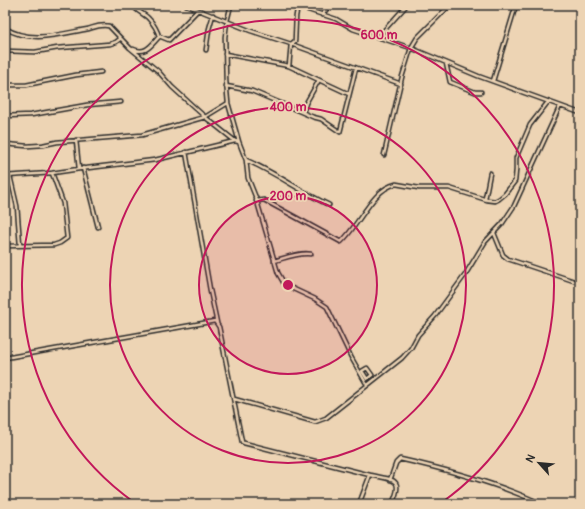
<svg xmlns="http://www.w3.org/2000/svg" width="585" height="509" font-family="Pangolin,sans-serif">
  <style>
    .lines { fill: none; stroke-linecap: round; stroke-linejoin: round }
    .street-casing { stroke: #2b2b2b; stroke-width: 5.5 }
    .street { stroke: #edd4b4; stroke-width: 2.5 }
    .ring { fill: none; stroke: #c2185b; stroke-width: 2 }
    .centre { fill: #c2185b; stroke: #edd4b4; stroke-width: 2 }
    .ring-label { font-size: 12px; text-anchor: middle; font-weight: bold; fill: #c2185b; stroke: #edd4b4; stroke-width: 3.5; stroke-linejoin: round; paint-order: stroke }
  </style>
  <rect width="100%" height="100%" fill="#edd4b4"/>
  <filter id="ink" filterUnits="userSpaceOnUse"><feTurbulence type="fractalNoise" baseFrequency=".025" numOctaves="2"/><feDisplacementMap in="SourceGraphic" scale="8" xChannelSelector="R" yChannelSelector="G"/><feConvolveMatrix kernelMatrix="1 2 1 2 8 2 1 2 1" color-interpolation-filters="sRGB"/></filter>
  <g filter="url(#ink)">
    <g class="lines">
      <defs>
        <path id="street" d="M186,5l65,26 40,13 4,-3 1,-25 2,-11
          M231,5l-4,16 -2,16 1,44 2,22 11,39 7,18 2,18 8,20 22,75 7,12 30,14 12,8 24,50 16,28
          M293,5l43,14 17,10 58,19 67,28 102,37
          M322,15l8,-10
          M5,28c25,16 55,6 83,1 7,-2 13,-5 21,-3l21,22 28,23 14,16 33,30 30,24
          M159,36l10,4 29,-30
          M378,37l29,-32
          M133,49c13,6 18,-4 26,-12 -1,-6 -6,-14 -10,-18 -3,-4 -9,-6 -13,-10
          M206,50l3,-21 4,-14
          M5,51l30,1 23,-4 52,-4 6,-2 4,-3
          M225,54l64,12 60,28
          M446,63l4,19 25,10h6
          M289,66l2,-22 110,40
          M493,81l23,-76
          M5,85h21l50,-10 25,-3
          M226,86l26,5 61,26 8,2 19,13 16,-64
          M303,112l3,-9 13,-23
          M5,116l26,-1 56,-10 34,-3
          M76,140l3,29
          M5,144l22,2 16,-1 14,-3 85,-7 63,-18 23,-14
          M186,152l24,138 7,33
          M384,155l18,-78 9,-29 6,-10 33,-33
          M246,160c30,13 54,31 83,45
          M83,168l15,59
          M5,176l47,-3 27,-4 76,-9 80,-19 4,1
          M10,176l7,30 3,39
          M485,199l5,-26
          M256,201l8,-1 77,42c18,-16 31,-53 55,-58l23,4h30l38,12 8,1 4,-2 6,-5 10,-13 1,-11v-12l14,-33 18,-23
          M494,233l9,22 5,4 72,24
          M5,246l49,-1 6,-2 7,-5 -4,-35 -11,-30
          M274,261c11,-3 25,-9 37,-7
          M5,358l210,-37 4,6 23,115 2,1 126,32 -11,29
          M367,368l5,7 -5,4 -5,-8z
          M234,399l81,23 11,-4 76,-60 9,-10 7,-13 17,-19 30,-41 20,-33 17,-18 12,-18 46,-100
          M370,475c22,5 35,2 22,29
          M390,480l6,-17 4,-4c49,11 97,24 142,45"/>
      </defs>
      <use href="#street" class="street-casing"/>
      <use href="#street" class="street"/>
    </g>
  </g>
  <circle cx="288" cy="285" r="89" fill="#c2185b" fill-opacity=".12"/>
  <g class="ring">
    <circle cx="288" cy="285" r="89"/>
    <circle cx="288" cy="285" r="178"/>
    <path d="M135 503A266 266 0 1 1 441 503"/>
  </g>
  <circle cx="288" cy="285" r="6" class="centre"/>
  <g class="ring-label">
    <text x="379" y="39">600 m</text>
    <text x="288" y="111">400 m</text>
    <text x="288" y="200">200 m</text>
  </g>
  <rect width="585" height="509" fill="none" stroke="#edd4b4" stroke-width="20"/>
  <rect x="10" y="10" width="565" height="489" fill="none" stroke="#2b2b2b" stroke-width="1.5" filter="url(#ink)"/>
  <g transform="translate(539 463) rotate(297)" stroke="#edd4b4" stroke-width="3" paint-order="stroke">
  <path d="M0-3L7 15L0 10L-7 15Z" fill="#2b2b2b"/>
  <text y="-6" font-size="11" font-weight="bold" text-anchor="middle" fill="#2b2b2b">N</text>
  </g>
</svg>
